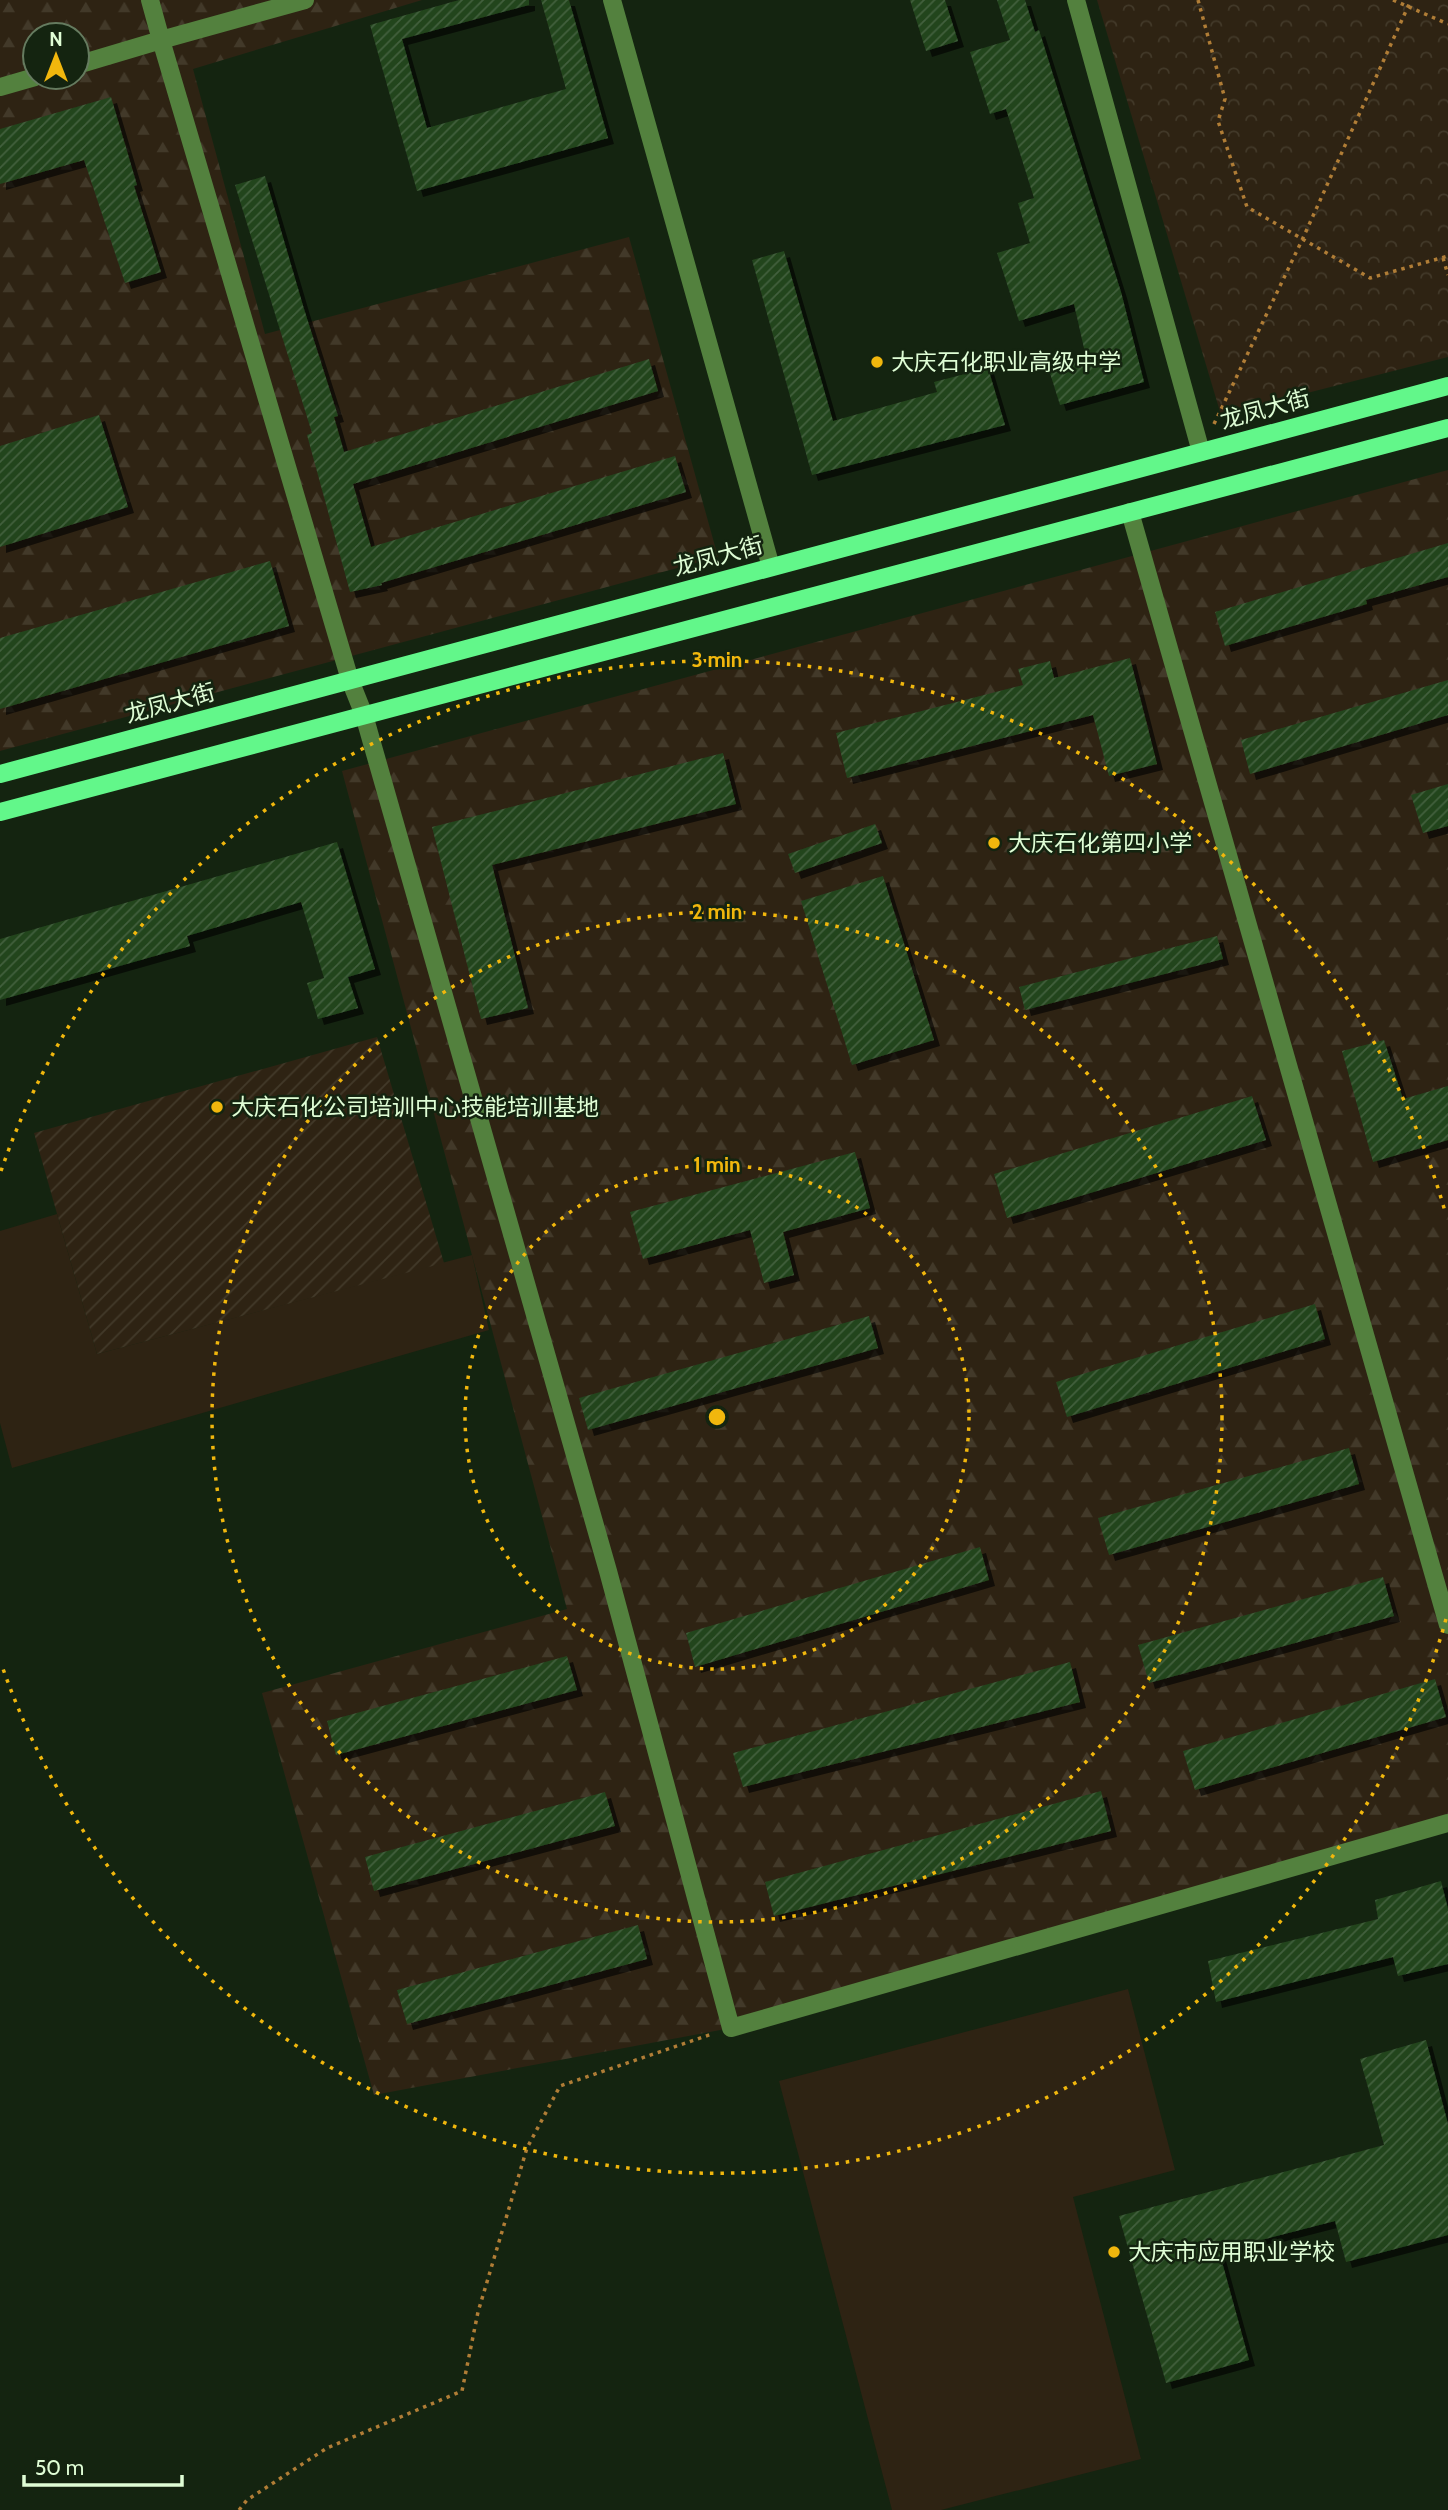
<svg xmlns="http://www.w3.org/2000/svg" width="1448" height="2510" font-family="Cabin,'Noto Sans SC',sans-serif">
  <style>
    .grass { fill: #2e2313 }
    .forest { fill: url(#forest-firs); fill-rule: evenodd }
    .park { fill: url(#park-crowns) }
    .garden { fill: url(#garden-furrows) }
    .building { fill: url(#building-hatch); filter: url(#shadow) }
    .lines { fill: none; stroke-linecap: round; stroke-linejoin: round }
    .path { stroke: #b07d36; stroke-width: 3.5; stroke-dasharray: 3.5 5; stroke-linecap: butt }
    .minor { stroke: #53813e; stroke-width: 18 }
    .major { stroke: #62f78a; stroke-width: 18 }
    .ring { fill: none; stroke: #f1b70d; stroke-width: 3.5; stroke-dasharray: 3.5 7 }
    .poi-dot { fill: #f1b70d; stroke: #142410; stroke-width: 2.5 }
    .labels { text-anchor: middle; dominant-baseline: central; stroke-width: 5; stroke-linejoin: round; paint-order: stroke }
    .poi-label { font-size: 23px; fill: #dffdd5; stroke: #142410; text-anchor: start }
    .street-label { font-size: 23px; fill: #dffdd5; stroke: #142410 }
    .centre { fill: #f1b70d; stroke: #142410; stroke-width: 3.5 }
    .ring-label { font-size: 21px; text-anchor: middle; font-weight: bold; fill: #f1b70d; stroke: #142410; stroke-width: 5; stroke-linejoin: round; paint-order: stroke }
  </style>
  <defs>
    <pattern id="forest-firs" width="22" height="20" patternUnits="userSpaceOnUse" patternTransform="scale(1.75)"><rect width="22" height="20" fill="#2e2313"/><path d="M5 1l3.5 6h-7zM16 11l3.5 6h-7z" fill="#423929"/></pattern>
    <pattern id="park-crowns" width="20" height="18" patternUnits="userSpaceOnUse" patternTransform="scale(1.75)"><rect width="20" height="18" fill="#2e2313"/><path d="M2 6a3 3 0 1 1 6 0M12 15a3 3 0 1 1 6 0" fill="none" stroke="#423929"/></pattern>
    <pattern id="garden-furrows" width="10" height="10" patternUnits="userSpaceOnUse" patternTransform="scale(1.75)"><rect width="10" height="10" fill="#2e2313"/><path d="M-1 1l2-2M0 10L10 0M9 11l2-2" fill="none" stroke="#423929"/></pattern>
    <pattern id="building-hatch" width="6" height="6" patternUnits="userSpaceOnUse" patternTransform="scale(1.75)"><rect width="6" height="6" fill="#23441d"/><path d="M-1 1l2-2M0 6l6-6M5 7l2-2" fill="none" stroke="#42603d"/></pattern>
    <filter id="shadow"><feDropShadow dx="6" dy="6" stdDeviation="0" flood-color="#0009"/></filter>
  </defs>
  <rect width="100%" height="100%" fill="#142410"/>
  <path class="grass" d="M57,1214l40,140 375,-99 17,75 -477,138 -12,-45v-192z
    M1128,1989l47,181 -102,27 68,262 -200,51h-49l-113,-429z"/>
  <path class="forest" d="M0,0h422l-229,69 72,265 364,-97 89,320 -718,194zM35,35h42v42h-42z
    M1448,470v1353l-717,205 -357,67 -112,-402 305,-84 -225,-838z"/>
  <path class="park" d="M1097,0h351v357l-227,58z"/>
  <path class="garden" d="M377,1037l67,226 -347,91 -63,-221z"/>
  <path class="building" d="M459,0h70v5l-127,34 25,89 139,-39 -25,-89h28l39,138 -191,53 -47,-166z
    M910,0h35l13,41 -32,10z
    M997,0h28l10,32 4,-2 82,262 23,90 -84,23 -11,-35 37,-13 -12,-53 -55,17 -22,-68 33,-10 -12,-40 16,-5 -28,-89 -16,5 -20,-62 40,-12z
    M111,97l26,88 -3,1 27,86 -36,11 -41,-123 -84,24v-55z
    M265,176l39,133 34,107 -4,1 10,35 305,-93 9,32 -305,93 18,63 304,-91 11,36 -305,91 1,2 -32,7 -43,-157 5,-2 -77,-248z
    M784,251l49,170 104,-29 -3,-10 54,-14 17,57 -193,50 -60,-215z
    M99,415l29,92 -128,40v-101z
    M1448,543v34l-82,23 1,4 -142,42 -10,-34z
    M270,561l19,65 -289,83v-71z
    M1130,658l27,106 -48,12 -16,-61 -246,63 -11,-45 187,-48 -5,-16 32,-8 4,17z
    M1448,680v35l-198,59 -9,-34z
    M723,753l13,51 -244,61 36,143 -47,11 -49,-192z
    M1448,784v42l-25,7 -12,-38z
    M875,824l7,19 -87,30 -7,-19z
    M337,842l38,127 -27,8 10,31 -40,11 -11,-36 17,-5 -23,-76 -114,34 3,10 -190,54v-61z
    M883,876l51,164 -82,25 -51,-164z
    M1217,936l6,23 -198,51 -6,-23z
    M1384,1040l19,59 45,-13v54l-75,22 -31,-111z
    M1252,1096l14,44 -259,78 -13,-44z
    M855,1152l15,56 -87,24 11,43 -30,8 -14,-53 -107,29 -13,-47z
    M1315,1304l10,35 -258,78 -11,-35z
    M869,1316l9,32 -290,82 -9,-32z
    M1349,1448l10,36 -250,71 -11,-37z
    M980,1547l9,33 -294,87 -9,-34z
    M1383,1577l11,39 -245,67 -11,-38z
    M567,1656l10,34 -241,65 -9,-34z
    M1070,1662l10,40 -337,85 -10,-34z
    M1435,1679l11,38 -251,73 -12,-39z
    M1101,1791l10,40 -337,85 -9,-34z
    M605,1792l10,34 -241,65 -9,-34z
    M1441,1881l7,28v55l-50,12 -5,-19 -177,45 -8,-41 170,-42 -3,-19z
    M638,1925l9,34 -240,65 -10,-34z
    M1426,2040l22,84v111l-102,27 -11,-41 -116,30 30,109 -83,23 -47,-167 265,-71 -24,-86z"/>
  <g class="lines">
    <path class="path" d="M1198,0l27,99 -7,22 29,86 123,71 78,-22
      M1393,0l55,24
      M1443,258l5,17
      M1214,424l89,-186 108,-238
      M239,2510l8,-10 80,-52 135,-57 16,-79 49,-164 33,-62 152,-52"/>
    <path class="minor" d="M150,0l11,40 144,-40
      M612,0l159,567
      M1076,0l125,452
      M77,65l84,-25 189,640 14,35 244,856 123,457 717,-205
      M0,87l35,-10
      M1130,512l318,1113"/>
    <path class="major" d="M0,774l1448,-388
      M0,812l1448,-384"/>
  </g>
  <g class="ring">
    <circle cx="717" cy="1417" r="252"/>
    <circle cx="717" cy="1417" r="505"/>
    <path d="M1446 1619A757 757 0 0 1 1 1663M1 1171A757 757 0 0 1 1446 1215"/>
  </g>
  <g class="poi-dot">
    <circle cx="877" cy="362" r="7"/>
    <circle cx="994" cy="843" r="7"/>
    <circle cx="217" cy="1107" r="7"/>
    <circle cx="1114" cy="2252" r="7"/>
  </g>
  <g class="labels">
    <g class="poi-label">
      <text x="891" y="362">大庆石化职业高级中学</text>
      <text x="1008" y="843">大庆石化第四小学</text>
      <text x="231" y="1107">大庆石化公司培训中心技能培训基地</text>
      <text x="1128" y="2252">大庆市应用职业学校</text>
    </g>
    <g class="street-label">
      <text transform="translate(1265 409) rotate(-15)">龙凤大街</text>
      <text transform="translate(718 556) rotate(-15)">龙凤大街</text>
      <text transform="translate(170 703) rotate(-15)">龙凤大街</text>
    </g>
  </g>
  <circle cx="717" cy="1417" r="10" class="centre"/>
  <g class="ring-label">
    <text x="717" y="667">3 min</text>
    <text x="717" y="919">2 min</text>
    <text x="717" y="1172">1 min</text>
  </g>
  <g transform="translate(56 56)"><circle r="33" fill="#142410" stroke="#657b5f" stroke-width="2"/>
  <path d="M0-5L12 26L0 18L-12 26Z" fill="#f1b70d"/>
  <text y="-10" font-size="19" font-weight="bold" text-anchor="middle" fill="#dffdd5">N</text>
  </g>
  <path d="M24 2475v10h158v-10" fill="none" stroke="#dffdd5" stroke-width="3.5"/>
  <text x="35" y="2475" font-size="21" fill="#dffdd5" stroke="#142410" stroke-width="5" paint-order="stroke">50 m</text>
</svg>
